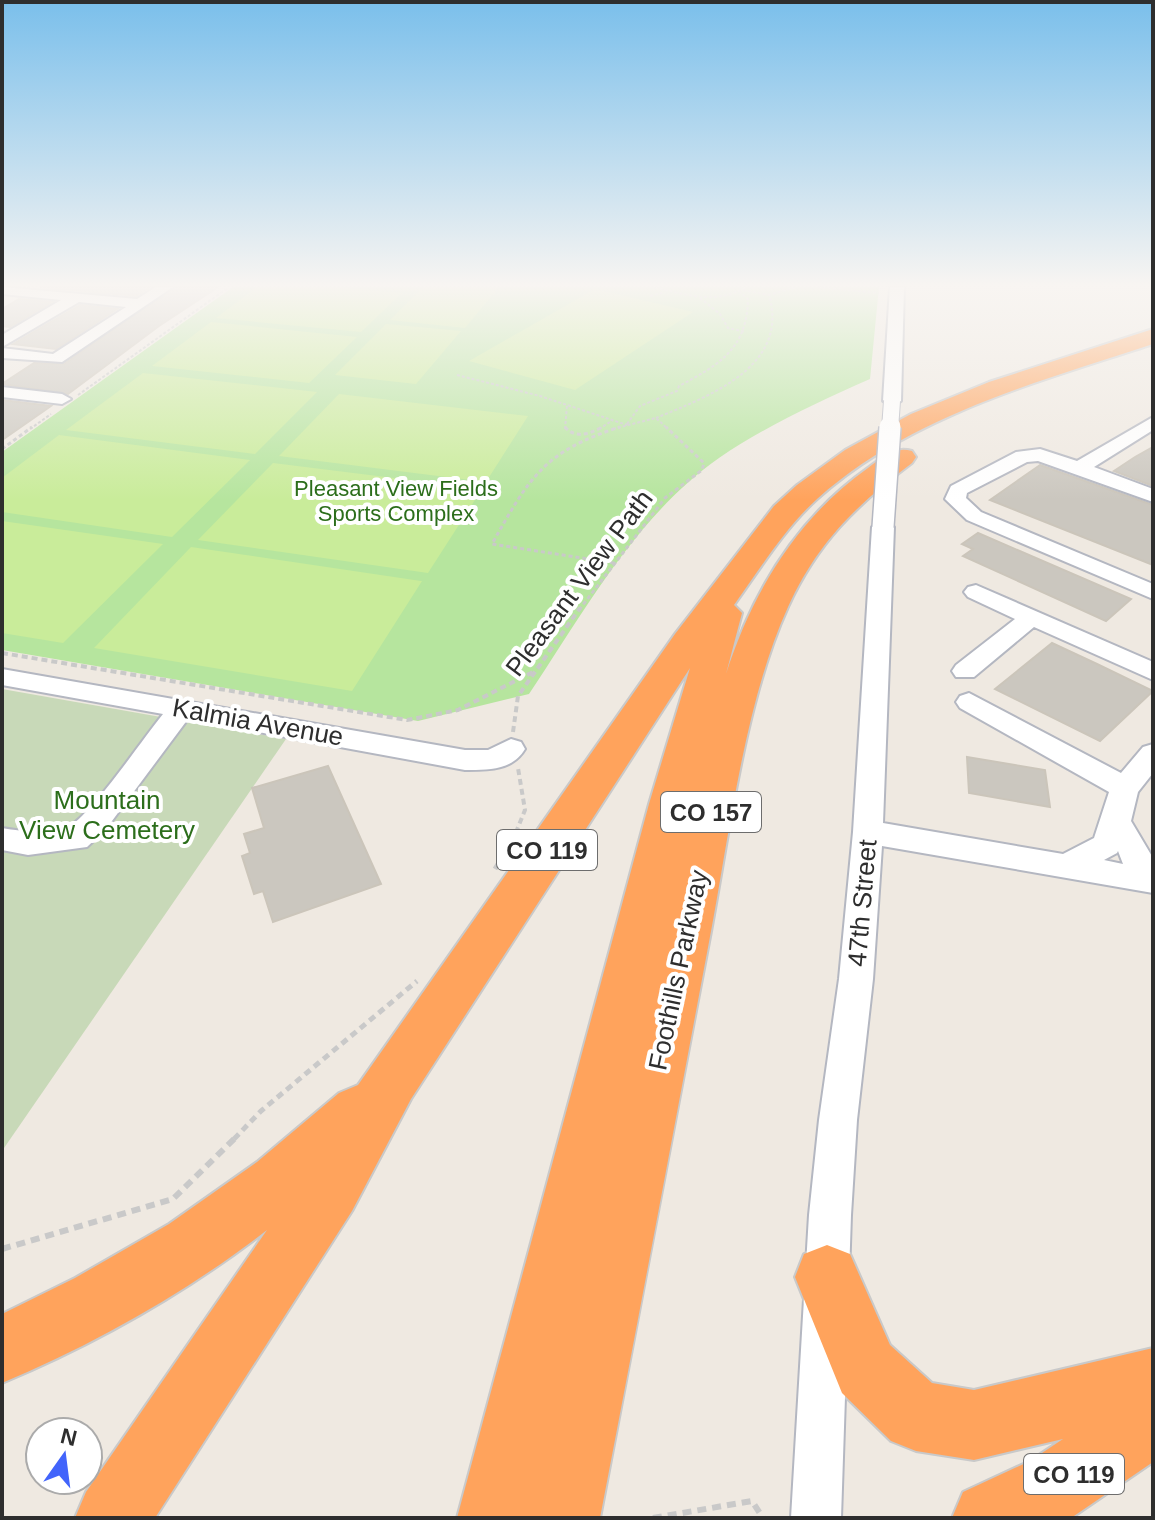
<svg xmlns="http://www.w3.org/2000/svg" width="1155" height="1520" font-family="Helvetica,sans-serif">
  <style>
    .green { fill: #b6e59e }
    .cemetery { fill: #c8d9b8 }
    .pitch { fill: #c9ec9a }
    .building { fill: #cbc7bf; stroke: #cbc5ba; stroke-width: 2 }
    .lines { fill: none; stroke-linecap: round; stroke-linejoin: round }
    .minor-casing { stroke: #b4b7c1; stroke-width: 4 }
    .highway-casing { stroke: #c9c9c9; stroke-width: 4 }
    .path-far4 { stroke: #c9c9c9; stroke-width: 2; stroke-dasharray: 3 2; stroke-linecap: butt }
    .path-far3 { stroke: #c9c9c9; stroke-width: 3; stroke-dasharray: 4 3; stroke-linecap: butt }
    .path-far2 { stroke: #c9c9c9; stroke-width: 4; stroke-dasharray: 6 4; stroke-linecap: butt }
    .path-far1 { stroke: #c9c9c9; stroke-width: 5; stroke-dasharray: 7 5; stroke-linecap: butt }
    .path { stroke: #c9c9c9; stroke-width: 6; stroke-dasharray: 9 6; stroke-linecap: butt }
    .minor { fill: #fff; fill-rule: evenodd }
    .highway { fill: #ffa35c; fill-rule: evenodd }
    .minor-bridge-far1-casing { stroke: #b4b7c1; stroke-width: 18; stroke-linecap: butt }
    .minor-bridge-casing { stroke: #b4b7c1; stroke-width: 24; stroke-linecap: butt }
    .minor-bridge-far1 { stroke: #fff; stroke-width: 16 }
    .minor-bridge { stroke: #fff; stroke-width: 21 }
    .labels { text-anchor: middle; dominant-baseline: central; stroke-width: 8; stroke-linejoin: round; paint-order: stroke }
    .far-park-label { font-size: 22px; fill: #2c6e1b; stroke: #fff }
    .shield { fill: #fff; stroke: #6d6d6d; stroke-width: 2 }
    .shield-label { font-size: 24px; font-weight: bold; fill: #2e2e2e }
    .street-label { font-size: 26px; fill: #2e2e2e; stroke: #fff }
    .park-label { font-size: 26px; fill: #2c6e1b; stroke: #fff }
  </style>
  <rect width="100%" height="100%" fill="#efe9e1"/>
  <path class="green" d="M233,287h646l-9,92c-52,23 -104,47 -151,79 -83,58 -135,154 -190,236l-111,27 -416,-71v-198z"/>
  <path class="cemetery" d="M2,689l284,50 -284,412z"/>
  <path class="pitch" d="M257,287h79l66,6 -41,39 -145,-14z
    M423,287h76l-34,41 -75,-8z
    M595,289l98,23 -118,78 -106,-29z
    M211,322l146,15 -48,46 -157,-17z
    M386,324l75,7 -45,53 -81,-9z
    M143,373l174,19 -62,62 -189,-24z
    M339,394l189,22 -42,66 -207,-26z
    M59,435l191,25 -78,77 -170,-25v-34z
    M273,463l209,26 -54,84 -230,-33z
    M2,521l161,23 -100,99 -61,-10z
    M191,547l230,34h1l-70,110 -258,-43z"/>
  <path class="building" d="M40,287h110l-14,9z
    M176,287h42l-59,39 -91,68 -66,-10 32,-21 30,1z
    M19,299l33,3 -42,25 -8,-1v-17z
    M80,305l37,4 -61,40 -43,-5z
    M2,400l49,6 -49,34z
    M1153,447v39l-39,-15 21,-14z
    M1040,465l113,40v60l-163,-65z
    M978,533l153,66 -25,22 -143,-65 10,-7 -11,-5z
    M1052,643l45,21 56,27 -53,50 -105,-52z
    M967,757l78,13 5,37 -81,-14z
    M328,766l53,118 -108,38 -10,-31 -9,3 -12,-38 8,-3 -6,-19 20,-6 -12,-40z"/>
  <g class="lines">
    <defs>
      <path id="minor" d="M2,287l135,12 19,-12h17l-111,75 -60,-4v-10l51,6 73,-47 -47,-5 -77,45v-12l59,-35 -59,-6z
        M890,287h14l-3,114 -9,5 -9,-5z
        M2,387l60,7 9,5 -9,5 -60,-7z
        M1153,417v13l-59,37 59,22v13l-115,-41 -11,1 -60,31 -1,5 15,14 172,72v15l-186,-79 -22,-21 6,-13 65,-34 24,-3 37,12z
        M883,521l11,6 -11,296 180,31 31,-16 15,-46 -149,-84 -4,-6 4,-6 9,-3 152,80 22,-26 10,-3v29l-15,19 -7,29 22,37v35l-271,-47 -9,133 -16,141 -6,95 -10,303h-50l18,-303 10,-95 20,-141 14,-147 19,-305zM1118,851l5,13 -19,-4 13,-7z
        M976,585l177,77v18l-119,-53 -60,50h-18l-4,-6 4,-6 59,-46 -47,-22 -4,-5 4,-5z
        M2,669l463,81h23l23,-11 10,3 4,7c-13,22 -38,21 -60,21l-277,-51 -82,110 -19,18 -59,8 -26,-5v-22c19,3 51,9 68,-2 25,-16 71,-85 93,-112l-161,-29z"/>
      <path id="highway" d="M1153,329v15c-115,38 -244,72 -336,155 -33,30 -57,70 -83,106l8,8 -16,61c26,-81 71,-156 142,-206 15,-11 26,-22 44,-17l4,6 -4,6c-56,42 -95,80 -124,144 -44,96 -59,231 -79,335 -36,192 -72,384 -109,576h-143l192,-714 41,-136 -279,431 -59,112 -197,307h-80l11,-26 181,-262c-80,62 -172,114 -265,153v-69l73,-36 94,-54 88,-62 82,-69 19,-8 317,-451 99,-128 23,-21 48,-35 66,-36 78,-32z
        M827,1245l23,9 40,91 42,38 42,7 179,-42v114l-82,56h-119l11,-26 67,-31 33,-22 -89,21 -58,-9 -25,-10 -49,-48 -47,-116 9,-23z"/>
    </defs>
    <use href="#minor" class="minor-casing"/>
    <use href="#highway" class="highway-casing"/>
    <path class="path-far4" d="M655,287c31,8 62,18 91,0
      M818,287l61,6
      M743,290l26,5
      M650,296l15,-4
      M700,298l20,16 8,14 18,4
      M457,375l83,21 87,29
      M78,395l151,-108
      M656,418c53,-22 134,-51 113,-123l27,-8
      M627,424l13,-18 37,-15 2,-5c40,-21 68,-37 69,-87l-8,-7
      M30,429l21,-15
      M565,429l2,-23
      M599,429l14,-9
      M613,429l43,-11 12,11"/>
    <path class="path-far3" d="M565,427c10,12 25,7 37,0
      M2,449l30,-22
      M614,563l-122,-19c37,-66 52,-93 128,-117
      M579,610l86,-112 37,-28 2,-7 -38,-36"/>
    <path class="path-far2" d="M2,653l405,67 51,-10 77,-39
      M513,732l5,-36 62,-88
      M512,842l13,-32 -7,-42"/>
    <path class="path-far1" d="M495,869l18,-29
      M234,1139l27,-28 156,-130"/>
    <path class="path" d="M2,1249l171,-50 63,-62
      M653,1518l99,-17 11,17"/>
    <use href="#minor" class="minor"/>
    <use href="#highway" class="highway"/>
    <defs>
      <path id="minor-bridge-far1" d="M890,429l2,-28"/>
      <path id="minor-bridge" d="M883,527l7,-100"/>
    </defs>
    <use href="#minor-bridge-far1" class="minor-bridge-far1-casing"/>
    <use href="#minor-bridge" class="minor-bridge-casing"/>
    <use href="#minor-bridge-far1" class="minor-bridge-far1"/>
    <use href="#minor-bridge" class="minor-bridge"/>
  </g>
  <linearGradient id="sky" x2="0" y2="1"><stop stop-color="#7abfeb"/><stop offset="0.57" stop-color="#f8f5f2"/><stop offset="1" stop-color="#f8f5f2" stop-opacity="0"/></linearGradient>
  <rect width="1155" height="500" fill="url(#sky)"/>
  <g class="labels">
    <g class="far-park-label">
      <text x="396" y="488">Pleasant View Fields<tspan x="396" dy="25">Sports Complex</tspan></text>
    </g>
    <g class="shield">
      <rect x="661" y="792" width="100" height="40" rx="6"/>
      <rect x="497" y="830" width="100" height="40" rx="6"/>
      <rect x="1024" y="1454" width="100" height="40" rx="6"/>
    </g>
    <g class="shield-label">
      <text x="711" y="812">CO 157</text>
      <text x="547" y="850">CO 119</text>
      <text x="1074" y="1474">CO 119</text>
    </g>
    <g class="street-label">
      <text transform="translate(579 583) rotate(-53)">Pleasant View Path</text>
      <text transform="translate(258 722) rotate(10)">Kalmia Avenue</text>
      <text transform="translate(862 903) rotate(-85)">47th Street</text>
      <text transform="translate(678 970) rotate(-78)">Foothills Parkway</text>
    </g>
    <g class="park-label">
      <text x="107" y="800">Mountain<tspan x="107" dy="30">View Cemetery</tspan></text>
    </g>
  </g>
  <rect width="1155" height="1520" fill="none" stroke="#2e2e2e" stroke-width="8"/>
  <g transform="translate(64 1456) rotate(14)"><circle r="38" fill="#ffffff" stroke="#ababab" stroke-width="2"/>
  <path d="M0-6L14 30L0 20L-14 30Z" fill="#4264fb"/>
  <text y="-12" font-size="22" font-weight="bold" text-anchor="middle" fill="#2e2e2e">N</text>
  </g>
</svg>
